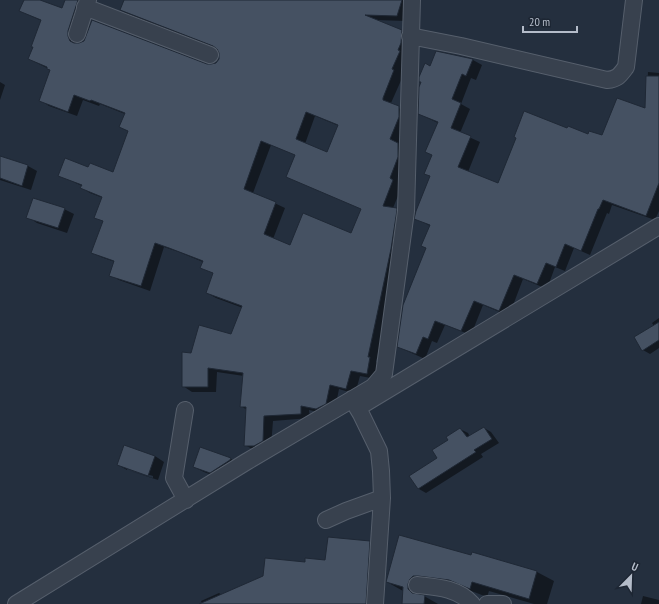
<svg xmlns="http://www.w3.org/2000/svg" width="659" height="604" font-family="'PT Sans Narrow',sans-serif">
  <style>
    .shadow { fill: #0007; fill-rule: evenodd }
    .building { fill: #455162; stroke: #1f2835; fill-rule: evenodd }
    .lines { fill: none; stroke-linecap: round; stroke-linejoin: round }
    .minor-casing { stroke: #565f6c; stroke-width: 18 }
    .minor { stroke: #38414e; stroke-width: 16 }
  </style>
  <rect width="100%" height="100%" fill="#242f3e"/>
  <path class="shadow" d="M25,0h12l26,10 3,-10h23l-12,37 1,7 134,21 5,-2 3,-4v-6l-2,-4 -89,-34 -9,-5 4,-10h289l-7,21 -31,-1 26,11 9,5 -2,21 -7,18 2,1 -12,27v1l17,9v10l-9,21 8,5v13l-9,22 4,2 -9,22 12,6 -5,40 -24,108 3,2 -3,15 -16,-3 -5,18 -16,-5 -4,20 -9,5 -17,-4 1,8 -37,3 -2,25 -17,4 -9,-5 2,-35 -6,-4 3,-30 -27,-4 -1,20h-24l-9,-6 8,-32 41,-18 11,-28 -27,-10 -9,-5 7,-19 -13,-7 2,-5 -24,-10 -15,-5 -14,44 -31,-11 -9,-5 5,-13 -14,-5 -9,-5 12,-30 -9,-5 8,-19 -13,-5 -8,-5v-2l-23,-11 30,-7 24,5 16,-41 -9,-5 5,-13 -25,-10 -1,2 -16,-6 -6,16 -28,-10 -9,-6 11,-30 -22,-11 13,-38 -22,-10zM315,116l24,10 -11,28 -23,-10zM271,145l24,10 -8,21 9,5 66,28 -11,25 -60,12 -18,-7 12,-31 -32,-15z
    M473,60l9,5 -6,15 -5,-2 -10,26 9,5 -10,24 20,9 -12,30 30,12 70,-55 21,6 14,2 56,-22v96l-4,9 -43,-15 -3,9 -2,-1 -17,42 -16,-7 -9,23 -10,-4 -8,22 -24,-10 -14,37 -26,-11 -12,30 -26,-10 -8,18 -5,-2 -7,18 -27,-12 29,-98 -5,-3 8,-20 -14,-8 15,-42 -6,-3 8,-18 5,-32 -19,-9 12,-47z
    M648,72l11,1v27l-12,-7z
    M0,82l5,3 -5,15z
    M0,157l28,9 9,5 -6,19 -31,-10z
    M64,209l10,5 -7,19 -30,-10 -9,-6z
    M659,318v30l-9,6 -7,-4 11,-24 -2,-3z
    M484,428l7,4 8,11 -18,11 2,3 -57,36 -7,-4 -8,-13 28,-18 10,-18 11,-11 8,4 2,4z
    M201,448l30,11 9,5 -20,14 -16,-6 -10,-5z
    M155,456l9,6 -6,18 -31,-10 -9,-5zM127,468l26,8v2l-26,-8z
    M369,542l9,5 -4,57h-172l-1,-3 18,-8 3,2 84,-32 20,-2z
    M473,553l64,19 17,9 -7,23h-13l-45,-13 -2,6 -13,-5 -15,-5 -35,7v2l14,8h-35v-13l-16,-9 85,-25z
    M643,596l16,4v4h-18z"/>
  <path class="building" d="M24,0h16l22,8 3,-8h13l-10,31v5l2,5 4,2h5l5,-2 8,-21 115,44h4l5,-1 3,-4v-6l-2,-4 -4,-3 -93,-36 4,-10h278l-5,16 -32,-1 37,15 -1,13 -3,7 2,1 -8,18 2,1 -11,28v2l16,6v11l-9,22 8,4v14l-8,21 3,2 -10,26 14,2v2l-6,39 -23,108h2l-3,17 -16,-3 -5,18 -16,-4 -4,19 -10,5 -15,-3v8l-37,2 -1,25 -9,5h-10l2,-39h-6l3,-34 -35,-5v19h-26v-35l9,1 8,-28 32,9 11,-28 -36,-13 7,-20 -13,-5 3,-7 -34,-13 -14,-5 -14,43 -32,-10 5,-15 -23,-8 12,-32 -9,-3 8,-21 -22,-9 2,-3 -24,-9 7,-18 23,9 2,-4 23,9 15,-41 -9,-4 6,-14 -34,-13 -1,1 -16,-6 -6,17 -29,-11 11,-31 -3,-1v-2l-19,-8 5,-12h-2l10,-27 -22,-9zM306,112l32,13 -11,27 -31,-13zM261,141l34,14 -9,22 75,32 -10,24 -48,-20 -13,32 -26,-11 12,-32 -32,-13z
    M436,51l37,8 -7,17 -4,-2 -10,25 9,4 -10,25 20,8 -13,31 40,16 18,-45 -2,-1 10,-26 43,17 1,-2 20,8 1,-3 13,4 15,-37 28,10 1,-32h13v107l-13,33 -43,-16 -4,9h-1l-17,42 -16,-7 -9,23 -10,-4 -9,21 -23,-9 -15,36 -25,-10 -13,30 -26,-10 -7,18 -5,-2 -7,17 -19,-7 6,-42 23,-57 -5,-2 9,-21 -16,-6 2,-8 14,-35 -6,-2 8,-19 -7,-3 13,-30 -20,-8 1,-27 2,-5h-2v-5l6,-14 5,3z
    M0,156l28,9 -6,21 -22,-8z
    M33,198l32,10 -7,20 -32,-10z
    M659,322v18l-17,11 -8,-14z
    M484,427l8,12 -18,11 2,2 -58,37 -9,-13 28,-18 -5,-8 16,-10 -2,-3 14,-9 7,9z
    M124,445l31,11 -7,20 -31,-11z
    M200,447l31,11 -1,2 -20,13 -17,-6z
    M399,535l72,20 1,-3 65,19 -8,28 -57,-17 -2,7 -21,-9 -31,-4h-5l-3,3 -2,5v5l4,4 13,2 -1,9h-22l1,-17 -17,-5z
    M328,537l42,4 -4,63h-167l64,-28 2,-18 40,4v-4l20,2z"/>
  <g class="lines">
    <defs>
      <path id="minor" d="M85,7l125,48
        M77,34l11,-34
        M410,36l51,10 146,34c11,-1 13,-5 19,-13l8,-67
        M352,399l9,15 18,37 2,20 1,27 -7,106
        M364,404l295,-178
        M185,410l-11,68 12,22
        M326,520l20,-9 36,-13
        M417,585c20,2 41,3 55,19
        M16,604l230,-142 127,-75 11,-13 22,-163 6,-211
        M487,604h16"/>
    </defs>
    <use href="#minor" class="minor-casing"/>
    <use href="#minor" class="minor"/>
  </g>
  <g transform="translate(631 576) rotate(23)" stroke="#1d2633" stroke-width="3" paint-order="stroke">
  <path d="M0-3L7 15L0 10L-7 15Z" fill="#b4bcc9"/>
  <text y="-6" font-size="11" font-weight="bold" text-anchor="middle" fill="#b4bcc9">U</text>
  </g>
  <path d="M523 26v6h54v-6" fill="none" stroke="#b4bcc9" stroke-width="2"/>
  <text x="529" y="26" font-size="12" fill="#b4bcc9" stroke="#1d2633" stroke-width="3" paint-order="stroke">20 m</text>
</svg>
